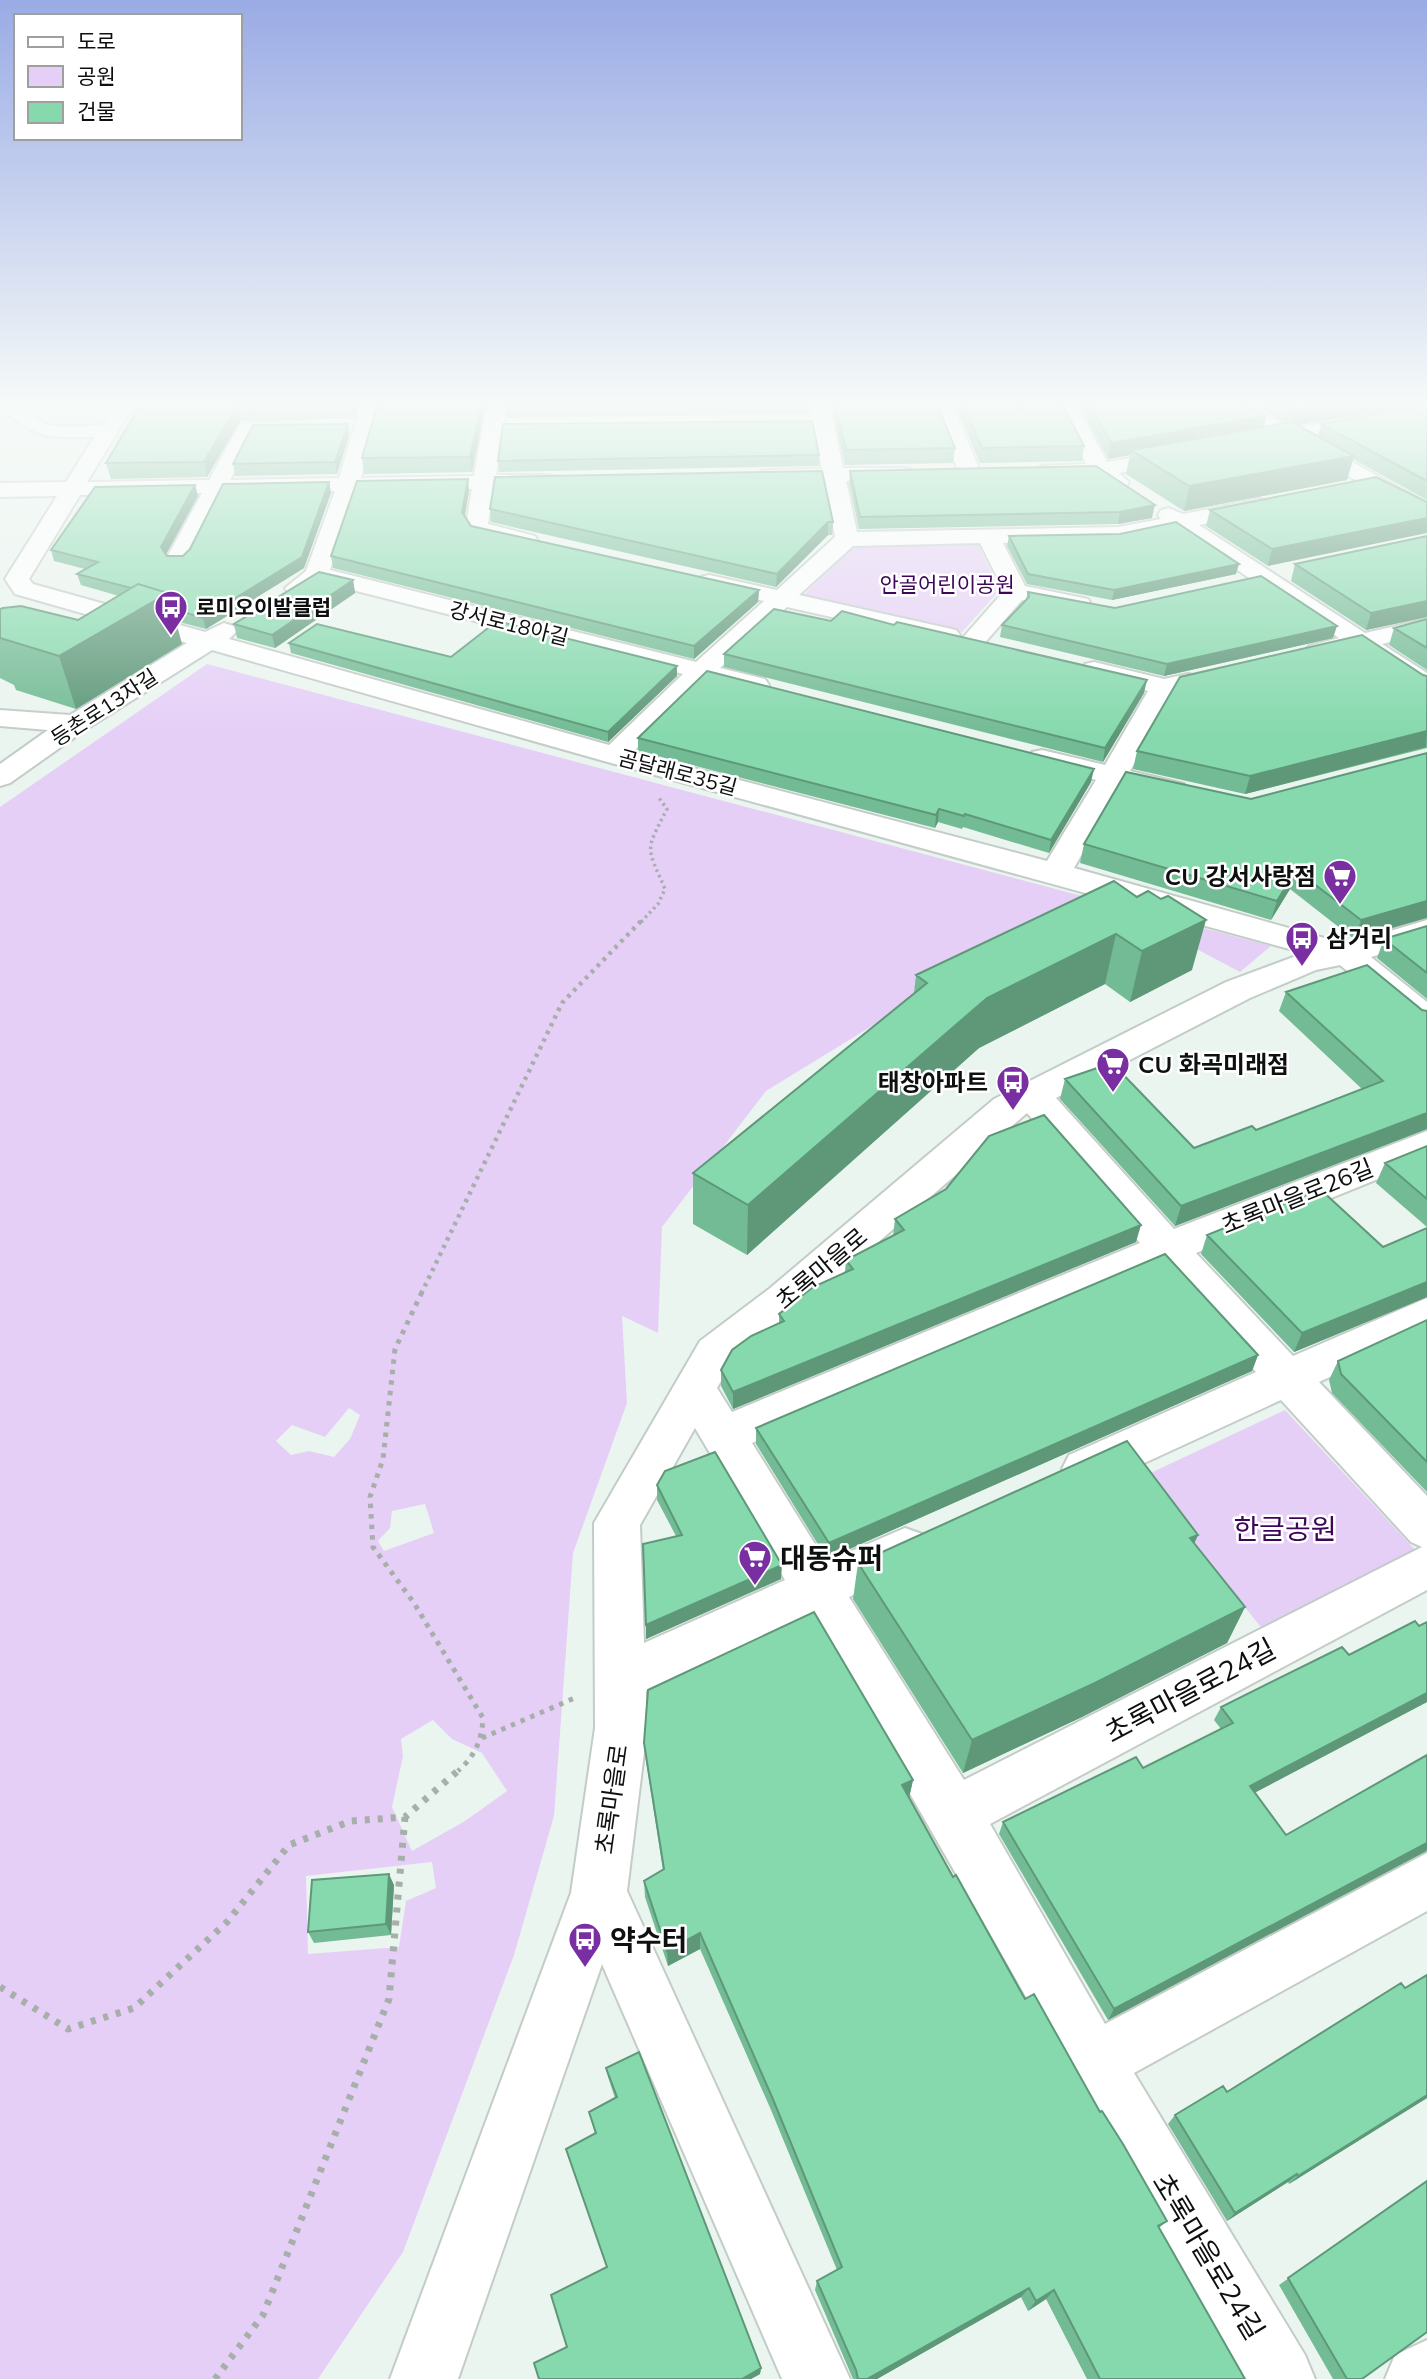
<svg xmlns="http://www.w3.org/2000/svg" width="1427" height="2379" font-family="Mulish,'Noto Sans KR',sans-serif">
  <style>
    .green { fill: #e6cff7; fill-rule: evenodd }
    .lines { fill: none; stroke-linecap: round; stroke-linejoin: round }
    .minor-casing { stroke: #c3ccc7; stroke-width: 4 }
    .path-far3 { stroke: #a7afaa; stroke-width: 3.5; stroke-dasharray: 2.5 3.5; stroke-linecap: butt }
    .path-far2 { stroke: #a7afaa; stroke-width: 4.5; stroke-dasharray: 3.5 5; stroke-linecap: butt }
    .path-far1 { stroke: #a7afaa; stroke-width: 5; stroke-dasharray: 4.5 6; stroke-linecap: butt }
    .path { stroke: #a7afaa; stroke-width: 7; stroke-dasharray: 5 8; stroke-linecap: butt }
    .minor { fill: #fff; fill-rule: evenodd }
    .wall { fill: #73bb95 }
    .shaded-wall { fill: #5e9879 }
    .building { fill: #86d9ad; stroke: #5e9879; stroke-width: 2 }
    .labels { text-anchor: middle; dominant-baseline: central; stroke-width: 5; stroke-linejoin: round; paint-order: stroke }
    .far-park-label { font-size: 21px; fill: #3d0658; stroke: #fff }
    .far-poi-label { font-size: 21px; font-weight: bold; fill: #0d100e; stroke: #fff; text-anchor: start }
    .far-street-label { font-size: 21px; fill: #0d100e; stroke: #fff }
    .poi-label { font-size: 24px; font-weight: bold; fill: #0d100e; stroke: #fff; text-anchor: end }
    .street-label { font-size: 24px; fill: #0d100e; stroke: #fff }
    .near-park-label { font-size: 28px; fill: #3d0658; stroke: #fff }
    .near-poi-label { font-size: 28px; font-weight: bold; fill: #0d100e; stroke: #fff; text-anchor: start }
    .near-street-label { font-size: 28px; fill: #0d100e; stroke: #fff }
  </style>
  <rect width="100%" height="100%" fill="#ebf5ef"/>
  <path class="green" d="M859,542h118l23,48 -38,42 -160,-36z
    M207,664l1064,282 -31,26 -68,-36 -243,55 -163,100 -104,136 -4,106 -36,-17 5,87 -54,150 -19,263 -40,139 -111,297 -85,127h-318v-1572zM349,1408l11,7 -10,24 -16,18 -25,-6 -18,4 -15,-14 16,-16 33,12zM425,1504l9,29 -50,18 -6,-10 12,-13 2,-17zM433,1720l19,19 30,14 25,38 -42,30 -53,30 -20,-44 11,-51 -2,-17zM432,1862l4,26 -30,13 -7,46 -91,7 -2,-78z
    M1285,1410l136,146 -154,79 -125,-158z"/>
  <g class="lines">
    <defs>
      <path id="minor" d="M0,402c30,0 27,17 50,23 15,4 36,0 52,0l14,-23h20l-49,80 122,-2 31,-56 63,-3 7,2 3,4 -3,4 -56,3 -24,46 109,-2 23,-76h20l-21,76 113,-2 13,-74h20l-11,73h49l8,1 3,5 -3,5 -8,1 -51,1 -6,36 47,12 3,5 -3,5 -8,2 -54,-12 -7,-12 6,-35 -115,2 -27,79 366,92 68,-61 -63,-14 -4,-5 4,-5 8,-2 68,15 58,-53 -10,-55h-56l-8,-1 -3,-5 3,-5 8,-1 53,-1 -13,-67h20l14,66h59l8,1 3,5 -3,5 -8,1 -56,1 11,51 261,-5 43,-8 -3,-4 3,-5 8,-2 14,6 77,-15 8,2 3,5 -3,5 -69,14 166,108 62,-14v14l-45,11 45,29v20l-9,-2 -62,-41 -38,9 -9,-3 -4,-5 4,-5 30,-8 -163,-109 -58,12 -115,2 22,43 63,13 3,5 -3,5 -9,2 -57,-11 -40,46 -9,3 -9,-3 -4,-5 44,-50 -24,-48 -127,3 -54,49 157,35 4,5 -4,5 -9,3 -160,-36 -67,61 45,11 4,6 -4,6 -9,2 -50,-13 -73,72 414,109 49,-81 -64,-16 -4,-6 4,-6 10,-2 63,15 43,-74 -63,-15 -4,-6 4,-6 9,-2 70,17 24,-5 9,2 4,6 -4,6 -23,5 -44,78 54,13 4,6 -4,6 -10,3 -53,-13 -47,82 272,76 81,-24v20l-56,17 56,45v28l-12,-3 -75,-62 -24,5 -66,28 -194,100 118,131 253,-98v28l-231,94 97,103 134,-58v34l-108,50 108,114v94l-437,234 115,200 322,-171v58l-293,162 171,282 10,24h-71c-147,-254 -288,-510 -437,-762l-161,74 1,37 -20,163 223,488h-68l-180,-415 -144,415h-68l181,-486 24,-165 -1,-205 106,-182 69,-52 225,-190 232,-117 78,-29 -700,-192 -392,-111 -127,80 -75,53 -10,3v-22l48,-34 -48,-4v-16l70,5 117,-72 -172,-49 -10,-15 52,-83 -57,1v-14l66,-1 28,-45c-48,1 -55,2 -94,-29zM335,491l-29,80 -21,17 3,5c15,4 22,-3 33,-11l362,92 -74,71 -380,-106 8,-8 -4,-5 -9,-3 -19,9 -172,-48 -4,-5 51,-84 122,-2 -36,66 4,5h16l4,-5 34,-66zM1027,1113l113,130 -408,169 -15,-24 13,-23 69,-54zM1161,1267l95,105 -187,83 -7,14 7,14 16,5 16,-5 180,-83 130,142 11,5 -458,233 -115,-183 73,-33 7,-15 -7,-15 -17,-6 -79,34 -74,-119zM695,1428l90,152 -141,63 -4,-118z
        M931,402h20l30,71 -3,5h-16l-3,-5z
        M1054,402h20l33,60 73,-12 7,2 3,4 -3,4 -7,2 -61,11 10,9 -3,5 -8,1 -23,-12h-54l-3,-5 3,-5 45,-2z
        M1218,402h25l49,27 135,-24v12l-118,21 118,65v16l-141,-77 -26,5 -7,-2 -3,-4 3,-4 16,-4z
        M1427,2340v39h-42l10,-24z"/>
    </defs>
    <use href="#minor" class="minor-casing"/>
    <path class="path-far3" d="M641,922l17,-18 7,-15c-19,-44 -20,-37 2,-80l-8,-11"/>
    <path class="path-far2" d="M421,1294l141,-291 80,-83"/>
    <path class="path-far1" d="M422,1292l-27,57 -12,110 -13,38 3,50 41,56 69,115c-1,22 -8,38 -25,53
      M482,1738l95,-41"/>
    <path class="path" d="M0,1987l68,42 66,-21 93,-86 62,-77 62,-24 54,-4 55,-48
      M215,2379l48,-64 126,-316 16,-182"/>
    <use href="#minor" class="minor"/>
  </g>
  <path class="wall" d="M142,402h219l-7,16 -114,3 -33,56 -96,2 -5,-16z
    M486,402l-14,70 -108,2 -2,-16z
    M506,402h303v12l-302,4z
    M830,402h106l19,46 -2,15 -108,2z
    M954,402h107l23,44 -2,15 -102,2z
    M1077,402h165l22,25 22,-4 -37,-21h178v1l-129,22 20,11 3,-12 106,-19v95l-74,-41 -6,21 -163,31 -58,-37 4,-19 -22,4z
    M348,424l1,12 -12,38 -102,2 -2,-12z
    M819,455v11l-320,6 -1,-11z
    M1096,466l56,52 -34,6 -259,5 -10,-45 1,-13z
    M329,482l2,11 -27,75 -98,61 -31,-8 7,23 -106,65 -60,-19 -2,-5 -14,-7v-69l78,11 41,-24 -38,-11 -4,-11 8,-5 -31,-8 -3,-11 144,-65 3,11 -32,58 1,2h16z
    M469,491l-4,25 6,10 288,64 -1,12 -64,57 -361,-91 -2,-12z
    M1427,502l-159,64 -62,-40 4,-16z
    M490,509l343,13 -1,13h-4l-52,52 -285,-65z
    M1009,536l227,38 -124,26 -85,-16 -20,-38z
    M1427,536v81l-61,13 -75,-49 4,-17z
    M353,580l2,13 -80,55 -38,-10 -3,-14z
    M1028,592l87,16 218,30 -169,38 -164,-39 2,-12 24,-26z
    M1427,619v51l-38,-25 5,-17z
    M831,621l63,4 250,68 -41,69 -379,-95v-13z
    M289,643l388,33 -69,66 -317,-89z
    M1423,675l4,1v72l-182,46 -112,-25 4,-18z
    M638,738l453,44 -42,71 -86,-26 -1,2 -24,-7 -3,6 -297,-77z
    M1427,753l-73,186 -64,-50 -19,31 -191,-57 4,-19z
    M1114,881l78,89 -62,32 -25,-18 -126,64 -232,207 -54,-31v-51l221,-180 2,-18z
    M1427,926v73l-50,-41 7,-19z
    M1286,992l141,19v118l-252,97 -115,-127 5,-20 129,69 62,-18 106,-41 -83,-78z
    M1427,1146v81l-51,-44 9,-20z
    M895,1219l241,23 -403,167 -12,-23v-16l58,-47v-9l66,-42 1,-12 47,-24z
    M1427,1228v69l-133,55 -93,-98 6,-19 176,12z
    M1427,1320v172l-95,-99 -3,-13 9,-19z
    M1258,1355l-6,16 -425,188 -71,-115v-16z
    M657,1485l124,94 -135,60 30,-103 -19,-36z
    M1198,1535l-4,8 51,64 -18,36 -145,74 -119,56 -110,-174 5,-36z
    M1427,1622v80l-172,90 31,43 141,-80v96l-319,169 -109,-186 4,-12 140,-54 78,-39 -7,-9 7,-13 198,-81z
    M644,1743l269,37 -4,18 44,79 72,122 75,113 67,109 -8,7 86,151h-158l-41,-80 -18,12 -7,-14 -144,82h-24l-38,-89 2,-9 20,-11 -66,-160 -71,-161 -32,17 -23,-69 -1,-16 19,-11 -17,-109z
    M394,1885l-3,50 -77,8 -6,-11z
    M1427,1975v123l-138,86 -1,-2 -61,39 -59,-97 7,-9 52,-23z
    M606,2068l155,300 -1,6 -9,5h-212l28,-32 40,-79 -41,-119 29,-15 -6,-22 26,-14 -7,-21z
    M1427,2181l-65,198h-29l-54,-94z"/>
  <path class="shaded-wall" d="M352,402h9l-7,16 -2,-15z
    M482,402h4l-14,70 -2,-15z
    M1349,402h78v1l-135,23 4,-15z
    M237,406l3,15 -33,56 -3,-15z
    M1266,416l-3,16 -132,18 -1,5 -22,4 3,-16z
    M348,424l1,12 -12,38 -2,-12z
    M1354,456l-7,24 -163,31 5,-25z
    M468,479l1,12 -6,33 -1,-12z
    M329,482l2,11 -27,75 -98,61 -3,-11z
    M195,485l3,11 -34,62 -3,-11z
    M1155,505l-3,13 -34,6 2,-12z
    M1427,518v15l-159,33 4,-17z
    M828,522v13l-52,52 1,-13z
    M1239,564l-3,10 -124,26 2,-10z
    M353,580l2,13 -80,55 -3,-13z
    M759,590l-1,12 -64,57v-13z
    M168,593l14,51 -106,65 -17,-53z
    M1427,601v16l-61,13 5,-17z
    M1337,626l-4,12 -169,38 3,-12z
    M677,666v10l-69,66v-10z
    M1147,680l-3,13 -41,69 2,-14z
    M1427,731l-1,16 -181,47 5,-18z
    M1094,769l-3,13 -42,71 2,-13z
    M939,809l-1,13 -3,6 1,-13z
    M1296,870l-6,19 -19,31 6,-19z
    M1427,901v17l-73,21 7,-19z
    M1206,920l-14,50 -62,32 12,-51z
    M1116,934l-11,50 -126,64 -232,207 1,-50 239,-207z
    M1427,1113v16l-252,97 6,-20z
    M1141,1225l-5,17 -403,167v-17z
    M1427,1282v15l-133,55 8,-19z
    M1258,1355l-6,16 -425,188 2,-16z
    M1198,1535l-16,37 8,-34z
    M782,1565l-1,14 -135,60v-14z
    M1245,1607l-18,36 -145,74 -119,56 9,-33z
    M1427,1693v9l-184,97 7,-13z
    M913,1780l-4,18 -7,-13z
    M1427,1843v6l-1,2 -318,169 6,-11z
    M389,1874l5,11 -3,50 -5,-11z
    M700,1933v16l-32,17 -1,-15z
    M1427,2095v3l-138,86 9,-8z
    M1297,2174l-9,8 -61,39 8,-8z
    M1029,2288l-8,9 -144,82h-10z
    M1054,2290l-8,9 -18,12 8,-10z
    M761,2368l-1,6 -9,5h-9z"/>
  <path class="building" d="M142,402h210v1l-115,3 -33,56 -98,1z
    M378,402h104l-12,55 -108,1z
    M506,402h84l-84,1z
    M834,402h102l19,46 -109,2z
    M962,402h99l23,44 -102,2z
    M1088,402h154l24,14 -155,27z
    M1280,402h69l-53,9z
    M1427,405v76l-106,-57z
    M812,421l7,34 -321,6 5,-37z
    M1292,422l62,34 -165,30 -58,-36z
    M348,424l-13,38 -102,2 20,-39z
    M1096,466l59,39 -35,7 -260,5 -10,-46z
    M822,471l11,51h-5l-51,52 -287,-65 5,-32z
    M1376,477l51,25v16l-155,31 -62,-39z
    M468,479l-6,33 9,14 288,64 -65,56 -363,-90 26,-75z
    M329,482l-27,75 -99,61 -30,-9 6,-4 -8,-2 -3,-10 -30,-9 -7,4 -54,-14 21,-12 -47,-12 44,-63 100,-2 -34,62 6,9h16l7,-7 33,-65z
    M1176,522l63,42 -125,26 -86,-16 -19,-38 111,-2z
    M1427,536v65l-56,12 -76,-49z
    M319,572l34,8 -81,55 -38,-11z
    M1261,576l76,50 -170,38 -165,-39 27,-28 -1,-5 87,16z
    M138,584l30,9 -109,63 -59,-18v-29l3,-1 18,-2 57,14z
    M774,609l57,12 11,-10 52,14 3,-3 250,58 -42,68 -381,-94z
    M1427,619v29l-33,-20z
    M497,621l180,45 -69,66 -319,-89 28,-19 134,33z
    M1362,635l61,40 4,1v55l-177,45 -113,-25 43,-74z
    M707,671l387,98 -43,71 -86,-26 -1,2 -25,-7 -3,6 -298,-77z
    M1427,753v148l-66,19 -65,-50 -19,31 -193,-57 42,-72 125,27z
    M1114,881l23,16 11,-6 13,8 7,-3 38,24 -64,31 -26,-17 -129,64 -239,207 -55,-32 234,-190 -11,-8z
    M1427,926v47l-43,-34z
    M1367,965l55,45 5,1v102l-246,93 -116,-127 47,-16 82,85 58,-22 4,4 127,-49 -97,-89z
    M1044,1115l97,110 -408,167 -12,-22 11,-20 19,-14 33,-15 -5,-7 34,-27 40,-18 -7,-9 58,-30 -9,-11 51,-30 43,-53z
    M1427,1146v53l-42,-36z
    M1320,1189l63,58 44,-19v54l-125,51 -95,-98z
    M1165,1254l93,101 -429,188 -73,-115z
    M1427,1320v142l-86,-88 -3,-13z
    M1127,1441l71,94 -8,3 55,69 -150,76 -123,57 -114,-177z
    M715,1452l67,113 -136,60 -3,-81 39,-9 -25,-50 8,-14z
    M814,1612l99,168 -11,5 51,92 3,-2 69,124 9,-5 66,118 2,-1 21,33 44,77 -9,5 87,153h-145l-46,-89 -18,11 -7,-13 -162,91h-9l-2,-9 -39,-89 25,-14 -70,-170 -72,-164 -33,18 -23,-70 20,-12 -20,-126 4,-53z
    M1415,1621l4,5 8,-4v71l-177,93 36,49 141,-80v88l-313,166 -111,-187 133,-65 7,11 90,-45 -12,-16 121,-60 7,8z
    M389,1874l-3,50 -78,8 4,-52z
    M1427,1975v120l-129,81 -1,-2 -62,39 -60,-98 48,-29 4,6 174,-109 4,5z
    M639,2052l122,316 -19,11h-203l-5,-16 33,-16 -16,-52 56,-28 -41,-118 30,-16 -7,-21 28,-15 -11,-29z
    M1427,2181v151l-65,47h-15l-59,-101z"/>
  <linearGradient id="sky" x2="0" y2="1"><stop stop-color="#9aabe5"/><stop offset="0.55" stop-color="#f6faf8"/><stop offset="1" stop-color="#f6faf8" stop-opacity="0"/></linearGradient>
  <rect width="1427" height="735" fill="url(#sky)"/>
  <defs>
    <symbol id="bus-pin" viewBox="-11 -11 22 30"><path d="M0 17L-7.5 6A9.5 9.5 0 1 1 7.5 6Z" fill="#792fa2" stroke="#fff"/><path d="M-5-6H5V4H4V6H2V4H-2V6H-4V4H-5ZM-3.5-4V0h7V-4ZM-3.5 1.2v1.5H-2V1.2ZM2 1.2v1.5H3.5V1.2Z" fill="#fff"/></symbol>
    <symbol id="supermarket-pin" viewBox="-11 -11 22 30"><path d="M0 17L-7.5 6A9.5 9.5 0 1 1 7.5 6Z" fill="#792fa2" stroke="#fff"/><path d="M-6-5.5h2.5l.6 2H6L4.5 2H-2.5L-4.4-4H-6ZM-1.5 3.2a1.3 1.3 0 1 0 .1 0ZM3 3.2a1.3 1.3 0 1 0 .1 0Z" fill="#fff"/></symbol>
  </defs>
  <g fill-rule="evenodd">
    <use href="#bus-pin" x="152" y="588" width="38" height="52"/>
    <use href="#supermarket-pin" x="1321" y="857" width="38" height="52"/>
    <use href="#bus-pin" x="1283" y="919" width="38" height="52"/>
    <use href="#supermarket-pin" x="1094" y="1045" width="38" height="52"/>
    <use href="#bus-pin" x="994" y="1063" width="38" height="52"/>
    <use href="#supermarket-pin" x="736" y="1538" width="38" height="52"/>
    <use href="#bus-pin" x="566" y="1920" width="38" height="52"/>
  </g>
  <g class="labels">
    <g class="far-park-label">
      <text x="947" y="584">안골어린이공원</text>
    </g>
    <g class="far-poi-label">
      <text x="196" y="607">로미오이발클럽</text>
    </g>
    <g class="far-street-label">
      <text transform="translate(509 623) rotate(14)">강서로18아길</text>
      <text transform="translate(104 707) rotate(-33)">등촌로13자길</text>
      <text transform="translate(678 772) rotate(15)">곰달래로35길</text>
    </g>
    <g class="poi-label">
      <text x="1316" y="876">CU 강서사랑점</text>
      <text x="1326" y="938" text-anchor="start">삼거리</text>
      <text x="1138" y="1064" text-anchor="start">CU 화곡미래점</text>
      <text x="988" y="1082">태창아파트</text>
    </g>
    <g class="street-label">
      <text transform="translate(1297 1196) rotate(-22)">초록마을로26길</text>
      <text transform="translate(821 1268) rotate(-40)">초록마을로</text>
      <text transform="translate(611 1799) rotate(-82)">초록마을로</text>
    </g>
    <g class="near-park-label">
      <text x="1285" y="1528">한글공원</text>
    </g>
    <g class="near-poi-label">
      <text x="780" y="1557">대동슈퍼</text>
      <text x="610" y="1939">약수터</text>
    </g>
    <g class="near-street-label">
      <text transform="translate(1190 1690) rotate(-28)">초록마을로24길</text>
      <text transform="translate(1209 2256) rotate(59)">초록마을로24길</text>
    </g>
  </g>
  <rect x="14" y="14" width="228" height="126" fill="#ffffff" stroke="#9e9f9f" stroke-width="2"/>
  <rect x="28" y="37" width="35" height="10" fill="#ffffff" stroke="#9e9f9f" stroke-width="2"/>
  <text x="77" y="49" font-size="21" fill="#0d100e">도로</text>
  <rect x="28" y="66" width="35" height="21" fill="#e6cff7" stroke="#9e9f9f" stroke-width="2"/>
  <text x="77" y="84" font-size="21" fill="#0d100e">공원</text>
  <rect x="28" y="102" width="35" height="21" fill="#86d9ad" stroke="#9e9f9f" stroke-width="2"/>
  <text x="77" y="119" font-size="21" fill="#0d100e">건물</text>
</svg>
